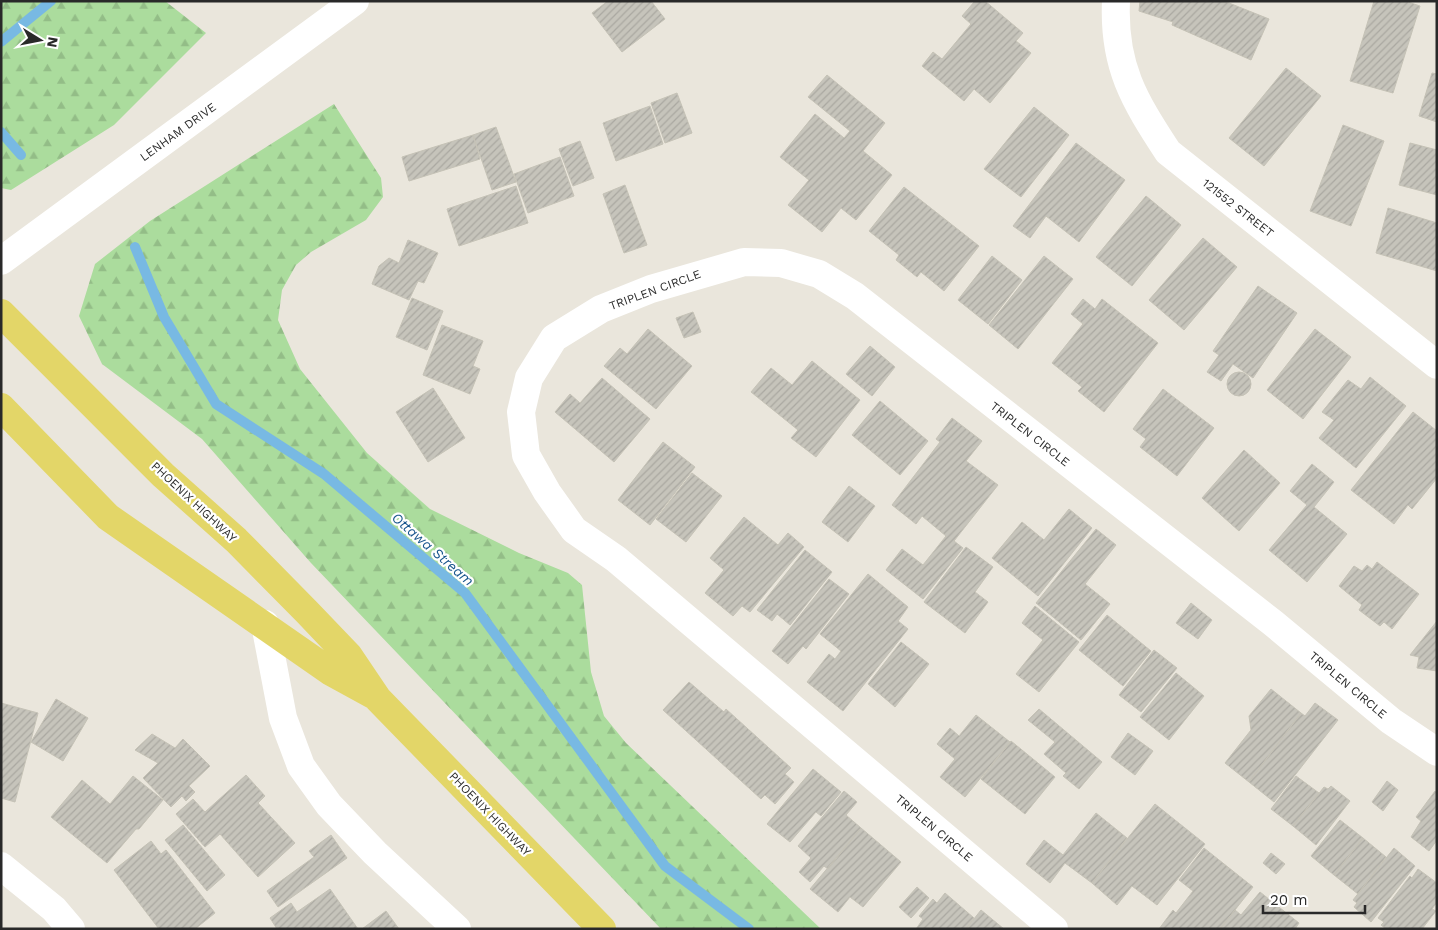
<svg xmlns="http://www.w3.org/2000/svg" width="1438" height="930" font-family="'Work Sans',sans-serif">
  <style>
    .forest { fill: url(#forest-firs) }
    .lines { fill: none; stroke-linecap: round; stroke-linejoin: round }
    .stream { stroke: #78b9e3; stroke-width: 10 }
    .building { fill: url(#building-hatch); stroke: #c5c2b6 }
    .minor { stroke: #fff; stroke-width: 28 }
    .major { stroke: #e3d668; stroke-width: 28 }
    .labels { text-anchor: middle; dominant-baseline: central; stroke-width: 4.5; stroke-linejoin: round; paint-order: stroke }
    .street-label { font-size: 12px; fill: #292929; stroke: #fff }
    .water-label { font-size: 14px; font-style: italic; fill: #19568d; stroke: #fff }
  </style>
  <defs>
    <pattern id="forest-firs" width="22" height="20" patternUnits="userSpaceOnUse" patternTransform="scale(1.25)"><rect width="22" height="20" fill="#abdc9d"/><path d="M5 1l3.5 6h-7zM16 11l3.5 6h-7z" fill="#93bd87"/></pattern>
    <pattern id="building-hatch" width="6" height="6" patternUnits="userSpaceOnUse" patternTransform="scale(1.25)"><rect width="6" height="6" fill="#c6c4bb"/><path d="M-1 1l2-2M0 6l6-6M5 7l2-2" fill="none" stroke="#aaa8a1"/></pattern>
  </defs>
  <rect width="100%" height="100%" fill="#eae6dc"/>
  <path class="forest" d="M1,1h164l41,32 -92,92 -103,65 -10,-2z
    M334,104l47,74 2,19 -17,23 -55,32 -15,13 -14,25 -4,30 22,49 67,84 63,56 89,44 49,20 14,12 9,87 13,44 22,27 195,186h-160l-350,-366 -109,-124 -100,-75 -23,-48 16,-52 55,-43z"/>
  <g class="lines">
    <path class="stream" d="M1,42l50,-41
      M1,132l20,23
      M135,247l29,70 52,87 108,70 141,119 200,273 84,63"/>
  </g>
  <path class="building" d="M608,1h43l14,18 -43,33 -30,-39z
    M975,1h10l38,32 -7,8 15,12 -41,50 -16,-14 -10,12 -42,-35 11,-14 9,7 29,-35 -9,-8z
    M1140,1h84l45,18 -18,41 -79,-35 1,-3 -34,-11z
    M1374,1h31l15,5 -27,87 -43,-12z
    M1286,68l35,28 -57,70 -35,-28z
    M1432,73l5,1v48l-18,-6z
    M827,75l58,48 -22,28 29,24 -36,45 -15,-12 -19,24 -34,-27 21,-25 -29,-23 35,-43 29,24 6,-7 -42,-34z
    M677,93l15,40 -27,10 -14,-40z
    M650,106l13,38 -47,17 -13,-38z
    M1034,107l35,28 -48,62 -37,-28z
    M1343,125l41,16 -33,85 -41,-15z
    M496,127l20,55 -24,8 -19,-55z
    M473,135l7,24 -71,22 -7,-24z
    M580,141l14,37 -21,8 -14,-37z
    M1076,143l49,37 -46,62 -33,-26 -16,22 -17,-12z
    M1410,143l27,7v45l-38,-10z
    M560,157l14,39 -46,17 -14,-39z
    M625,185l22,60 -23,8 -21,-59z
    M516,186l12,37 -69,23 -12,-37z
    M904,187l75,59 -35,45 -23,-19 -4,5 -21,-17 3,-5 -30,-24z
    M1146,196l35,29 -49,61 -36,-29z
    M1388,208l49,15v48l-61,-18z
    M1203,238l34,29 -53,63 -35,-30z
    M408,240l30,13 -14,30 -6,-2 -9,19 -37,-16 7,-18 10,-8 10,5z
    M992,256l30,24 -34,44 -30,-24z
    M1044,256l29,23 -55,70 -29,-24z
    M1258,286l39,27 -44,65 -20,-14 -12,17 -14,-9 12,-17 -6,-4z
    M412,298l31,13 -16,39 -31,-13z
    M1083,299l12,10 7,-10 56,44 -54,69 -26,-21 4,-4 -30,-24 31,-39 -12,-10z
    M693,312l8,20 -17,6 -8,-20z
    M442,325l41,16 -10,25 7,3 -10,25 -47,-19z
    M648,329l44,37 -36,43 -52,-43 16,-18 7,6z
    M1315,329l36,28 -48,62 -36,-29z
    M870,346l25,21 -23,29 -26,-22z
    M812,361l48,39 -44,57 -25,-19 7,-8 -47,-38 20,-24 21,17z
    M1227 384a12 12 0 1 1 24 0a12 12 0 1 1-24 0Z
    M1370,377l36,29 -50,62 -37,-30 15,-18 -12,-8 26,-32 13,9z
    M602,378l48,41 -36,43 -59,-50 15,-18 10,9z
    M433,388l32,50 -37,24 -32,-50z
    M1163,389l51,39 -37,48 -37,-29 6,-8 -13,-10z
    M880,401l48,40 -28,34 -48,-40z
    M1413,412l24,19v47l-25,31 -4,-4 -14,19 -43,-34z
    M952,418l30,23 -16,20 32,24 -44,56 9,7 -40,51 -37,-29 16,-21 21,16 23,-29 -24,-20 -6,8 -24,-19 48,-63 -4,-3z
    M663,442l32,25 -45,58 -32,-25z
    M1244,450l36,33 -41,48 -37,-33z
    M1312,464l22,18 -20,25 33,27 -40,48 -38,-32 38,-45 -17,-14z
    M692,473l30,23 -36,46 -30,-23z
    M849,486l26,20 -27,36 -26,-20z
    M1069,509l23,19 -54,68 -46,-38 30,-36 22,18z
    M744,517l34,28 10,-12 16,14 -54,65 -8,-6 -9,10 -28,-23 19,-23 -14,-12z
    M1096,529l20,16 -31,39 25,20 -29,36 -45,-37z
    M966,547l27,20 -18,25 13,10 -23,31 -41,-31z
    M805,550l27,22 -42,53 -13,-11 -5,7 -15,-11z
    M1377,562l42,32 -27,35 -8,-7 -4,4 -21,-16 3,-5 -23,-19 15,-20 8,5 5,-6 5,4z
    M868,574l40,33 -10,14 10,8 -65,82 -36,-29 22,-28 6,5 6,-8 -21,-17z
    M829,579l20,15 -43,55 -3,-3 -15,18 -16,-13z
    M1191,603l21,17 -14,19 -22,-16z
    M1035,606l44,36 -40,50 -23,-18 27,-34 -21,-17z
    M1107,615l44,36 -28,35 -44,-36z
    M1437,621v50l-20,-3 2,-11 -9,-2z
    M901,642l28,22 -34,43 -27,-23z
    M1154,650l23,18 -36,44 -22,-17z
    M1176,673l28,23 -35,44 -29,-23z
    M689,682l35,30 2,-3 65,59 -6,6 9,8 -19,22 -10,-9 -4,4 -98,-89z
    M1271,689l30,24 -52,69 -24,-19 26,-33 -2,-14z
    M56,699l32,19 -25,43 -32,-19z
    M1,703l37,10 -23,89 -14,-4z
    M1315,703l23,17 -64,82 -25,-20 52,-69 4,3z
    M1039,709l63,53 -23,27 -16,-13 3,-3 -22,-19 11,-12 -27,-22z
    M976,715l34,27 -45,55 -25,-20 15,-18 -18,-15 13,-16 9,8z
    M1128,733l25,18 -18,24 -24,-18z
    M152,734l23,14 8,-9 27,27 -21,20 6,6 -9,9 -4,-5 -11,11 -28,-29 15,-15 -23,-13z
    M1011,741l44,36 -30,37 -44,-35z
    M813,769l28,23 -20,24 -5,-4 -26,30 -23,-18z
    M246,775l19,21 -7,7 37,40 -37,34 -38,-43 -15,13 -29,-33 17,-15 12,13z
    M133,776l30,24 -24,29h-3l-29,34 -56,-46 31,-37 28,24z
    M1296,776l23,17 -26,33 -22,-17z
    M1387,781l11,9 -15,21 -11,-9z
    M1331,786l19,15 -34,44 -23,-19 31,-39 4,2z
    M844,791l13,11 -11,13 15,13 -33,41 -4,-3 -14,16 -11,-10 12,-14 -13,-12z
    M1435,791l2,2v47l-8,11 -18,-14 10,-16 -5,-4z
    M1155,804l50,40 -48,61 -25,-19 -15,19 -25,-22z
    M1096,813l31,25 -35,45 -27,-20 -15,20 -24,-19 18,-24 19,15z
    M1340,820l23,18 -29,37 -23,-19z
    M183,825l42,50 -18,16 -42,-51z
    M861,828l40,34 -38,45 -13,-10 -12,15 -28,-23z
    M331,835l16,23 -69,49 -11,-16 47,-34 -5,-6z
    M1363,838l23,19 -28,37 -24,-19z
    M151,841l10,13 5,-4 49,63 -20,16h-36l-45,-59z
    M1204,848l49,39 -33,42h-61l14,-19 3,3 17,-22 -14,-11z
    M1394,848l21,18 -44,56 -17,-15 3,-4 -4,-3z
    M1271,853l14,11 -9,10 -13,-11z
    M1418,869l19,14v19l-5,7 4,2 -14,18h-36l-5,-4 3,-3 -6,-4 32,-42 2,2z
    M917,887l12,11 -18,20 -12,-11z
    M330,889l28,40h-51l-1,-2 -3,2h-26l-7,-11 21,-15 6,9z
    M1260,892l39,31 -4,6h-75l15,-19 6,5z
    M945,893l29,25 -8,11h-50l7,-10 -4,-3 14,-17 4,4z
    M981,910l23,19h-38z
    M386,911l13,18h-37z"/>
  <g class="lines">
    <path class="minor" d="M1116,1c-3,65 18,99 52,151l269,213
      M1,261l354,-260
      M265,624l18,94 18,48 28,39 46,48 82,76
      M1,866l53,43 17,20
      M1054,929l-438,-370 -42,-29 -27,-38 -21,-37 -5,-43 8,-34 25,-40 47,-29 50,-20 93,-27 37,1 38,11 36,22 418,327 118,98 46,31"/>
    <path class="major" d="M1,313l162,162 73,65 71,72 42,44 29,43 224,230
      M1,407l107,110 223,155 42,23"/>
  </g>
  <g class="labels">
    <g class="street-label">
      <text transform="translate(178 132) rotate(-36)">LENHAM DRIVE</text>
      <text transform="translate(1238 208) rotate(38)">121552 STREET</text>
      <text transform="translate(655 290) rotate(-20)">TRIPLEN CIRCLE</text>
      <text transform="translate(1030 434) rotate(38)">TRIPLEN CIRCLE</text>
      <text transform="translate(194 502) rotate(43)">PHOENIX HIGHWAY</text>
      <text transform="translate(1348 685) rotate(40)">TRIPLEN CIRCLE</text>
      <text transform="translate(490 814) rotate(46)">PHOENIX HIGHWAY</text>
      <text transform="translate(934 828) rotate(40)">TRIPLEN CIRCLE</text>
    </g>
    <g class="water-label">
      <text transform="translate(433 549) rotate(41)">Ottawa Stream</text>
    </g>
  </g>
  <rect width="1438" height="930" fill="none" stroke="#292929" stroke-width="5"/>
  <g transform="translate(40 40) rotate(100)" stroke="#ffffff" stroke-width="4" paint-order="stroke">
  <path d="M0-4L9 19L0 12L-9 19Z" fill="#292929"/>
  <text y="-8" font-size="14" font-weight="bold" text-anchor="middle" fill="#292929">N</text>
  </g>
  <path d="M1263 905v8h102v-8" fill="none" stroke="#292929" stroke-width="2.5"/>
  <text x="1270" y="905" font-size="15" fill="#292929" stroke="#ffffff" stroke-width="4" paint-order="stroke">20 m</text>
</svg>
